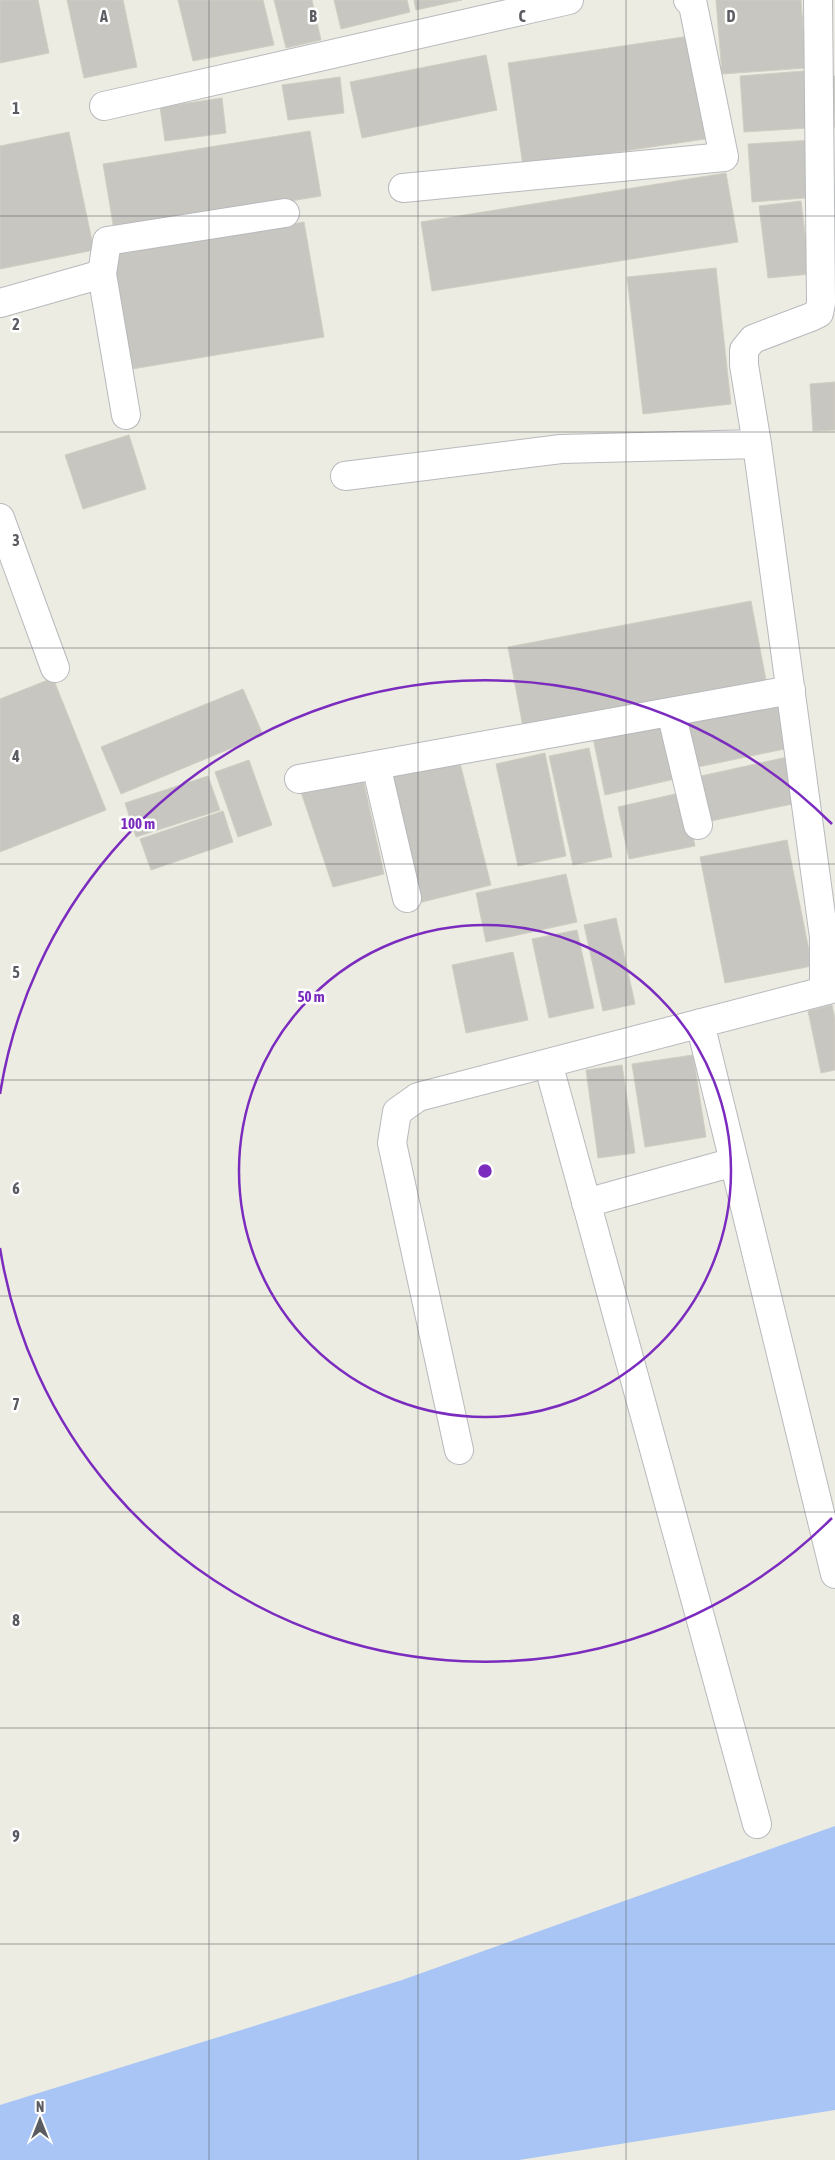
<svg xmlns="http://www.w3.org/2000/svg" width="835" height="2160" font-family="'Asap Condensed',sans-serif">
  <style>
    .water { fill: #a8c5f6 }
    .building { fill: #c7c6c0; stroke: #d0cec1 }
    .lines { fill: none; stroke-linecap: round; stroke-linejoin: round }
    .minor-casing { stroke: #b8b9bd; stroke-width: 30 }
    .minor { stroke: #fff; stroke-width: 28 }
    .grid { fill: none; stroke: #5b5c62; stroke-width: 1; stroke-opacity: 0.55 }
    .ring { fill: none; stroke: #7b2cbf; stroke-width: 2.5 }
    .grid-label { font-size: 16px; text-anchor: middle; font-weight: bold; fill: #5b5c62; stroke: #fff; stroke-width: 5; stroke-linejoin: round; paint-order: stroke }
    .centre { fill: #7b2cbf; stroke: #fff; stroke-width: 2.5 }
    .ring-label { font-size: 15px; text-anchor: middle; font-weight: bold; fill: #7b2cbf; stroke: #fff; stroke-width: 5; stroke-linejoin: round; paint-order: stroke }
  </style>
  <rect width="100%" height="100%" fill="#ecece2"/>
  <path class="water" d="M835,1826v284l-316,50h-519v-55l402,-125z"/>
  <path class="building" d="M0,0h38l11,53 -49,10z
    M67,0h56l14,67 -53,11z
    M178,0h85l11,45 -81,16z
    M274,0h38l9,40 -35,8z
    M334,0h73l3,12 -69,17z
    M414,0h48l-46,10z
    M716,0h85l5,68 -84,6z
    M690,36l15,103 -182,27 -15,-103z
    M486,55l11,55 -135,28 -12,-56z
    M804,71l4,57 -64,4 -4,-56z
    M831,76h4v52z
    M340,77l4,36 -56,7 -6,-35z
    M222,98l4,35 -61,8 -5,-34z
    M310,131l11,65 -207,34 -11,-66z
    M69,132l25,118 -94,19v-123z
    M813,140l5,57 -66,5 -4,-58z
    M726,173l12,69 -306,49 -11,-69z
    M801,201l9,73 -42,4 -9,-72z
    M304,222l20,115 -192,32 -19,-114z
    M716,268l15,136 -88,10 -16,-137z
    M835,382v48l-22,1 -3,-47z
    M129,435l17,54 -63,20 -18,-54z
    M751,601l15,79 -243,47 -15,-80z
    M53,678l53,132 -106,42v-153z
    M243,689l20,46 -142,59 -20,-47z
    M782,695l12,52 -96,20 -11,-52z
    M663,723l12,56 -70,16 -12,-57z
    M589,748l23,109 -39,8 -24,-109z
    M545,753l21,103 -48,10 -22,-102z
    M792,756l10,46 -91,19 -10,-45z
    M459,759l32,126 -77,19 -31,-127z
    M249,760l23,65 -34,12 -23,-65z
    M208,776l12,34 -84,27 -11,-34z
    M363,779l21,95 -51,13 -32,-95z
    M684,792l11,54 -66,13 -11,-52z
    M223,811l10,31 -82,28 -11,-31z
    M787,840l25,126 -87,17 -25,-126z
    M566,874l11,48 -91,20 -10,-49z
    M616,918l19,86 -32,7 -19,-86z
    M577,930l17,78 -45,10 -17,-79z
    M513,952l15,68 -62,13 -14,-68z
    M832,1005l3,14v51l-14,3 -13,-62z
    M693,1055l13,82 -61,10 -13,-83z
    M622,1065l13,88 -37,5 -12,-88z"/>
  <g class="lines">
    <defs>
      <path id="minor" d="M818,0l3,303 -2,10 -8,4 -58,22 -9,11v15l13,79 67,493v54l11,-3
        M104,106l465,-106
        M403,188l321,-31 -31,-152 -5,-5
        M102,274l24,141
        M0,303l102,-29 5,-33 178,-28
        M345,476l216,-27 196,-5
        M0,518l55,150
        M671,712l27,113
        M376,765l31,133
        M299,779l492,-89
        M700,1023l135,551
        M548,1063l209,761
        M586,1203l148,-41
        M459,1450l-67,-307 5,-31 21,-15 406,-106"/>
    </defs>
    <use href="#minor" class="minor-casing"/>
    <use href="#minor" class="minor"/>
  </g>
  <path class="grid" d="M209,0v2160M418,0v2160M626,0v2160M0,216h835M0,432h835M0,648h835M0,864h835M0,1080h835M0,1296h835M0,1512h835M0,1728h835M0,1944h835"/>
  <g class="ring">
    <circle cx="485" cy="1171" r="246"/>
    <path d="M832 1518A491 491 0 0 1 0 1248M0 1094A491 491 0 0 1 832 824"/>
  </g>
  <g class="grid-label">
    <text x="104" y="22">A</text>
    <text x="313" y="22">B</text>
    <text x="522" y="22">C</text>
    <text x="731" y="22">D</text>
    <text x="16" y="114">1</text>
    <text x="16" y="330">2</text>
    <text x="16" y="546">3</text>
    <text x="16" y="762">4</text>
    <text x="16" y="978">5</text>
    <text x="16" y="1194">6</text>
    <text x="16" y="1410">7</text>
    <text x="16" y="1626">8</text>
    <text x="16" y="1842">9</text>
  </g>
  <circle cx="485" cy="1171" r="8" class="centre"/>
  <g class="ring-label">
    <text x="138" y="829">100 m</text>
    <text x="311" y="1002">50 m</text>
  </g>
  <g transform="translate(40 2120)" stroke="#ffffff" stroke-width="4" paint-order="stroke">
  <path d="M0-4L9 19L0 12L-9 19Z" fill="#5b5c62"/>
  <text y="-8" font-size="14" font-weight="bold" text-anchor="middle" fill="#5b5c62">N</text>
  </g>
</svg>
